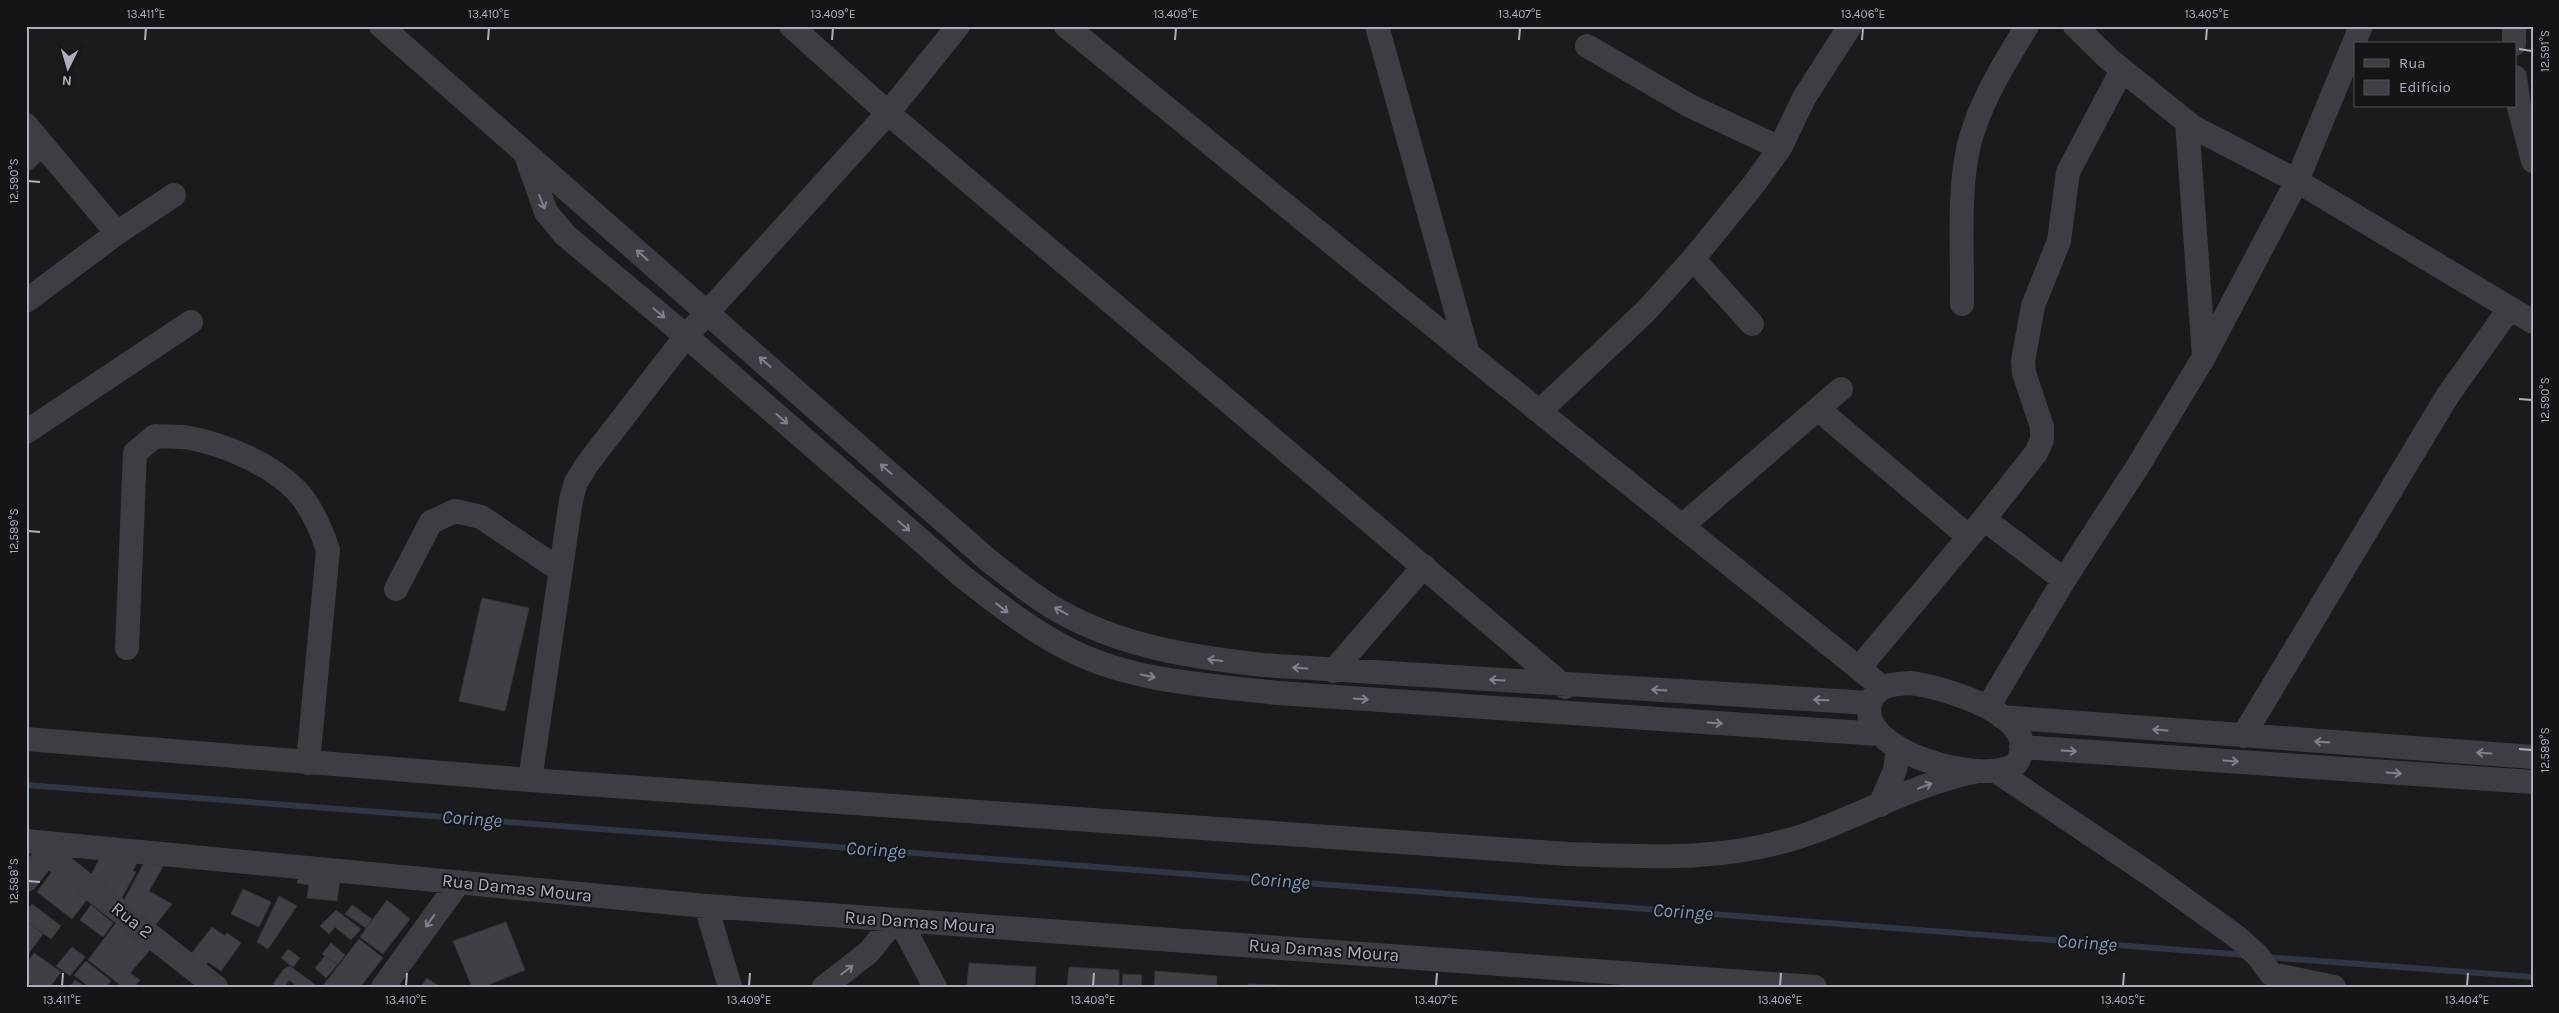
<svg xmlns="http://www.w3.org/2000/svg" width="2559" height="1013" font-family="Karla,sans-serif">
  <style>
    .lines { fill: none; stroke-linecap: round; stroke-linejoin: round }
    .stream { stroke: #2e3743; stroke-width: 6 }
    .building { fill: #403f45; stroke: #353439 }
    .minor { stroke: #3d3d44; stroke-width: 24 }
    .oneway { stroke: #80818d }
    .ticks { fill: none; stroke: #acafbe; stroke-width: 2 }
    .labels { text-anchor: middle; dominant-baseline: central; stroke-width: 4; stroke-linejoin: round; paint-order: stroke }
    .street-label { font-size: 18px; fill: #acafbe; stroke: #151518 }
    .water-label { font-size: 19px; font-style: italic; fill: #8098bb; stroke: #151518 }
    .neatline { fill: none; stroke: #acafbe; stroke-width: 2 }
    .ticks-label { font-size: 12px; text-anchor: middle; fill: #acafbe }
  </style>
  <rect width="100%" height="100%" fill="#1b1a1d"/>
  <g class="lines">
    <path class="stream" d="M26,785l2220,170
      M2266,957l267,20"/>
  </g>
  <path class="building" d="M482,598l47,10 -24,103 -46,-10z
    M104,850l33,12 -4,9 3,1 -16,29 -31,-22z
    M147,857l19,4 -17,30 23,13 -19,24 -32,-22z
    M53,870l36,27 -17,22 -35,-27z
    M299,876l41,4 -3,21 -30,-3 2,-13 -12,-2z
    M243,889l28,13 -12,25 -28,-13z
    M279,896l18,10 -29,43 -11,-7z
    M387,900l23,19 -27,35 -23,-17z
    M32,904l29,22 -10,13 -25,-18v-10z
    M91,905l22,18 -10,14 -23,-17z
    M352,905l20,14 -6,9 -21,-14z
    M336,910l25,19 -10,11 -16,-13 -6,7 -9,-8z
    M506,922l19,48 -42,17h-11l-19,-46z
    M29,923l14,11 -17,23v-30z
    M116,923l34,27 -20,23 10,7 -6,7h-11l-35,-27z
    M212,927l13,9 2,-3 14,10 -20,28 -13,-9 -5,6 -14,-11z
    M359,939l24,19 -23,29h-38z
    M331,943l14,12 -8,10 -15,-11z
    M72,947l13,10 -15,19 -14,-10z
    M288,949l12,9 -7,9 -12,-9z
    M34,953l27,19 -11,15h-15l-9,-6v-17z
    M325,956l12,9 -11,13 -11,-10z
    M86,961l25,20 -5,6h-17l-15,-12z
    M969,963l67,4 -1,20h-68z
    M290,966l27,20 -19,1 -9,-7 -4,7h-7l-5,-3 11,-15z
    M1069,967l50,3v17h-52z
    M1155,971l62,5 -1,11h-62z
    M1123,974l19,1 -1,12h-19z
    M427,978l13,9h-19z
    M75,980l10,7h-15z
    M1248,984l54,2 -54,1z"/>
  <g class="lines">
    <path class="minor" d="M381,26l607,534c23,18 46,37 71,51 64,36 133,46 204,54l607,38
      M791,26l97,87 677,574
      M1066,26l402,328 414,333
      M1377,26l91,328
      M2075,26l35,34 83,67 104,54 236,141
      M2514,26v18
      M1587,46l103,60 90,42
      M2515,77l4,30 14,54
      M2187,122l17,235
      M26,125l91,108
      M527,158l19,54 19,23 121,101 277,241c36,28 70,55 111,75 62,30 135,33 204,41l601,41
      M26,159l15,-15
      M1693,259l59,65
      M26,301l91,-68 57,-38
      M1962,304c1,-54 -6,-126 12,-176 12,-36 33,-69 53,-102
      M1818,409l151,128
      M1540,411l106,-100 47,-52 61,-75 26,-36 24,-50 46,-72
      M26,432l165,-110
      M1984,519l80,61
      M1682,526l159,-137
      M396,589l35,-67 24,-11 26,6 79,53
      M127,648l8,-195 20,-17c11,1 24,0 35,2 36,7 80,26 106,52 16,17 25,39 32,60l-20,213
      M1859,668l125,-149 52,-66 6,-13v-13l-18,-54 -1,-12 10,-55 26,-65 9,-69 54,-102
      M1333,671l91,-105
      M1910,683c29,3 139,33 106,81 -31,23 -164,-13 -145,-63 7,-17 23,-17 39,-18z
      M1988,707l76,-127 74,-114 66,-109 93,-176 64,-155
      M2002,717l531,40
      M2243,736l205,-341 62,-87
      M26,739l504,41 1038,74c83,3 159,8 240,-20 57,-21 110,-51 170,-63
      M2021,747l512,35
      M1996,771l155,104 86,62 21,19 13,18 63,13
      M530,780l41,-280 5,-18 12,-19 98,-127 202,-223 70,-87
      M1880,805l15,-35 3,-22
      M26,841l680,65 1109,81
      M47,854l169,133
      M26,880l21,-26 1,-11
      M706,906l24,81
      M900,921l35,66
      M383,987l76,-105
      M824,987l45,-35 25,-31"/>
  </g>
  <defs><path id="oneway-shaft" d="M-6 0H5M1.5-3L5.5 0L1.5 3" fill="none" stroke-width="1.6" stroke-linecap="round" stroke-linejoin="round" transform="scale(1.25)"/></defs>
  <g class="oneway">
    <use href="#oneway-shaft" transform="translate(542 202) rotate(68)"/>
    <use href="#oneway-shaft" transform="translate(642 255) rotate(-139)"/>
    <use href="#oneway-shaft" transform="translate(659 313) rotate(40)"/>
    <use href="#oneway-shaft" transform="translate(765 362) rotate(-139)"/>
    <use href="#oneway-shaft" transform="translate(782 419) rotate(41)"/>
    <use href="#oneway-shaft" transform="translate(886 469) rotate(-139)"/>
    <use href="#oneway-shaft" transform="translate(904 526) rotate(41)"/>
    <use href="#oneway-shaft" transform="translate(1002 608) rotate(38)"/>
    <use href="#oneway-shaft" transform="translate(1061 611) rotate(-151)"/>
    <use href="#oneway-shaft" transform="translate(1215 660) rotate(-173)"/>
    <use href="#oneway-shaft" transform="translate(1300 668) rotate(-176)"/>
    <use href="#oneway-shaft" transform="translate(1148 676) rotate(12)"/>
    <use href="#oneway-shaft" transform="translate(1497 680) rotate(-177)"/>
    <use href="#oneway-shaft" transform="translate(1659 690) rotate(-176)"/>
    <use href="#oneway-shaft" transform="translate(1361 699) rotate(4)"/>
    <use href="#oneway-shaft" transform="translate(1821 700) rotate(-178)"/>
    <use href="#oneway-shaft" transform="translate(1715 723) rotate(4)"/>
    <use href="#oneway-shaft" transform="translate(2160 730) rotate(-176)"/>
    <use href="#oneway-shaft" transform="translate(2322 742) rotate(-176)"/>
    <use href="#oneway-shaft" transform="translate(2069 751) rotate(3)"/>
    <use href="#oneway-shaft" transform="translate(2484 753) rotate(-176)"/>
    <use href="#oneway-shaft" transform="translate(2231 761) rotate(4)"/>
    <use href="#oneway-shaft" transform="translate(2394 773) rotate(4)"/>
    <use href="#oneway-shaft" transform="translate(1925 786) rotate(-21)"/>
    <use href="#oneway-shaft" transform="translate(430 921) rotate(126)"/>
    <use href="#oneway-shaft" transform="translate(847 970) rotate(-37)"/>
  </g>
  <path class="ticks" d="M145,40l1,-12M488,40l1,-12M832,40l1,-12M1175,40l1,-12M1519,40l1,-12M1862,40l1,-12M2206,40l1,-12M2519,49l13,2M28,181l12,1M2519,399l13,1M28,531l12,1M2519,749l13,1M28,881l12,1M62,986l1,-13M406,986l1,-13M749,986l1,-13M1093,986l1,-13M1436,986l1,-13M1780,986l1,-13M2123,986l1,-13M2467,986l1,-13"/>
  <g class="labels">
    <g class="street-label">
      <text transform="translate(517 888) rotate(6)">Rua Damas Moura</text>
      <text transform="translate(132 920) rotate(38)">Rua 2</text>
      <text transform="translate(920 922) rotate(4)">Rua Damas Moura</text>
      <text transform="translate(1324 950) rotate(4)">Rua Damas Moura</text>
    </g>
    <g class="water-label">
      <text transform="translate(472 819) rotate(4)">Coringe</text>
      <text transform="translate(876 850) rotate(4)">Coringe</text>
      <text transform="translate(1280 881) rotate(4)">Coringe</text>
      <text transform="translate(1683 912) rotate(4)">Coringe</text>
      <text transform="translate(2087 943) rotate(4)">Coringe</text>
    </g>
  </g>
  <rect width="2559" height="1013" fill="none" stroke="#151518" stroke-width="55"/>
  <rect x="2354" y="42" width="162" height="65" fill="#151518" stroke="#51535a"/>
  <rect x="2364" y="59" width="25" height="8" fill="#3d3d44" stroke="#51535a"/>
  <text x="2399" y="68" font-size="15" fill="#acafbe">Rua</text>
  <rect x="2364" y="80" width="25" height="15" fill="#403f45" stroke="#51535a"/>
  <text x="2399" y="92" font-size="15" fill="#acafbe">Edifício</text>
  <g transform="translate(68 68) rotate(185)" stroke="#151518" stroke-width="4" paint-order="stroke">
  <path d="M0-4L9 19L0 12L-9 19Z" fill="#acafbe"/>
  <text y="-8" font-size="14" font-weight="bold" text-anchor="middle" fill="#acafbe">N</text>
  </g>
  <rect x="28" y="28" width="2504" height="958" class="neatline"/>
  <g class="ticks-label">
    <text x="146" y="18">13.411°E</text>
    <text x="489" y="18">13.410°E</text>
    <text x="833" y="18">13.409°E</text>
    <text x="1176" y="18">13.408°E</text>
    <text x="1520" y="18">13.407°E</text>
    <text x="1863" y="18">13.406°E</text>
    <text x="2207" y="18">13.405°E</text>
    <text transform="translate(2545 51) rotate(-90)" y="4">12.591°S</text>
    <text transform="translate(14 181) rotate(-90)" y="4">12.590°S</text>
    <text transform="translate(2545 400) rotate(-90)" y="4">12.590°S</text>
    <text transform="translate(14 531) rotate(-90)" y="4">12.589°S</text>
    <text transform="translate(2545 750) rotate(-90)" y="4">12.589°S</text>
    <text transform="translate(14 881) rotate(-90)" y="4">12.588°S</text>
    <text x="62" y="1004">13.411°E</text>
    <text x="406" y="1004">13.410°E</text>
    <text x="749" y="1004">13.409°E</text>
    <text x="1093" y="1004">13.408°E</text>
    <text x="1436" y="1004">13.407°E</text>
    <text x="1780" y="1004">13.406°E</text>
    <text x="2123" y="1004">13.405°E</text>
    <text x="2467" y="1004">13.404°E</text>
  </g>
</svg>
